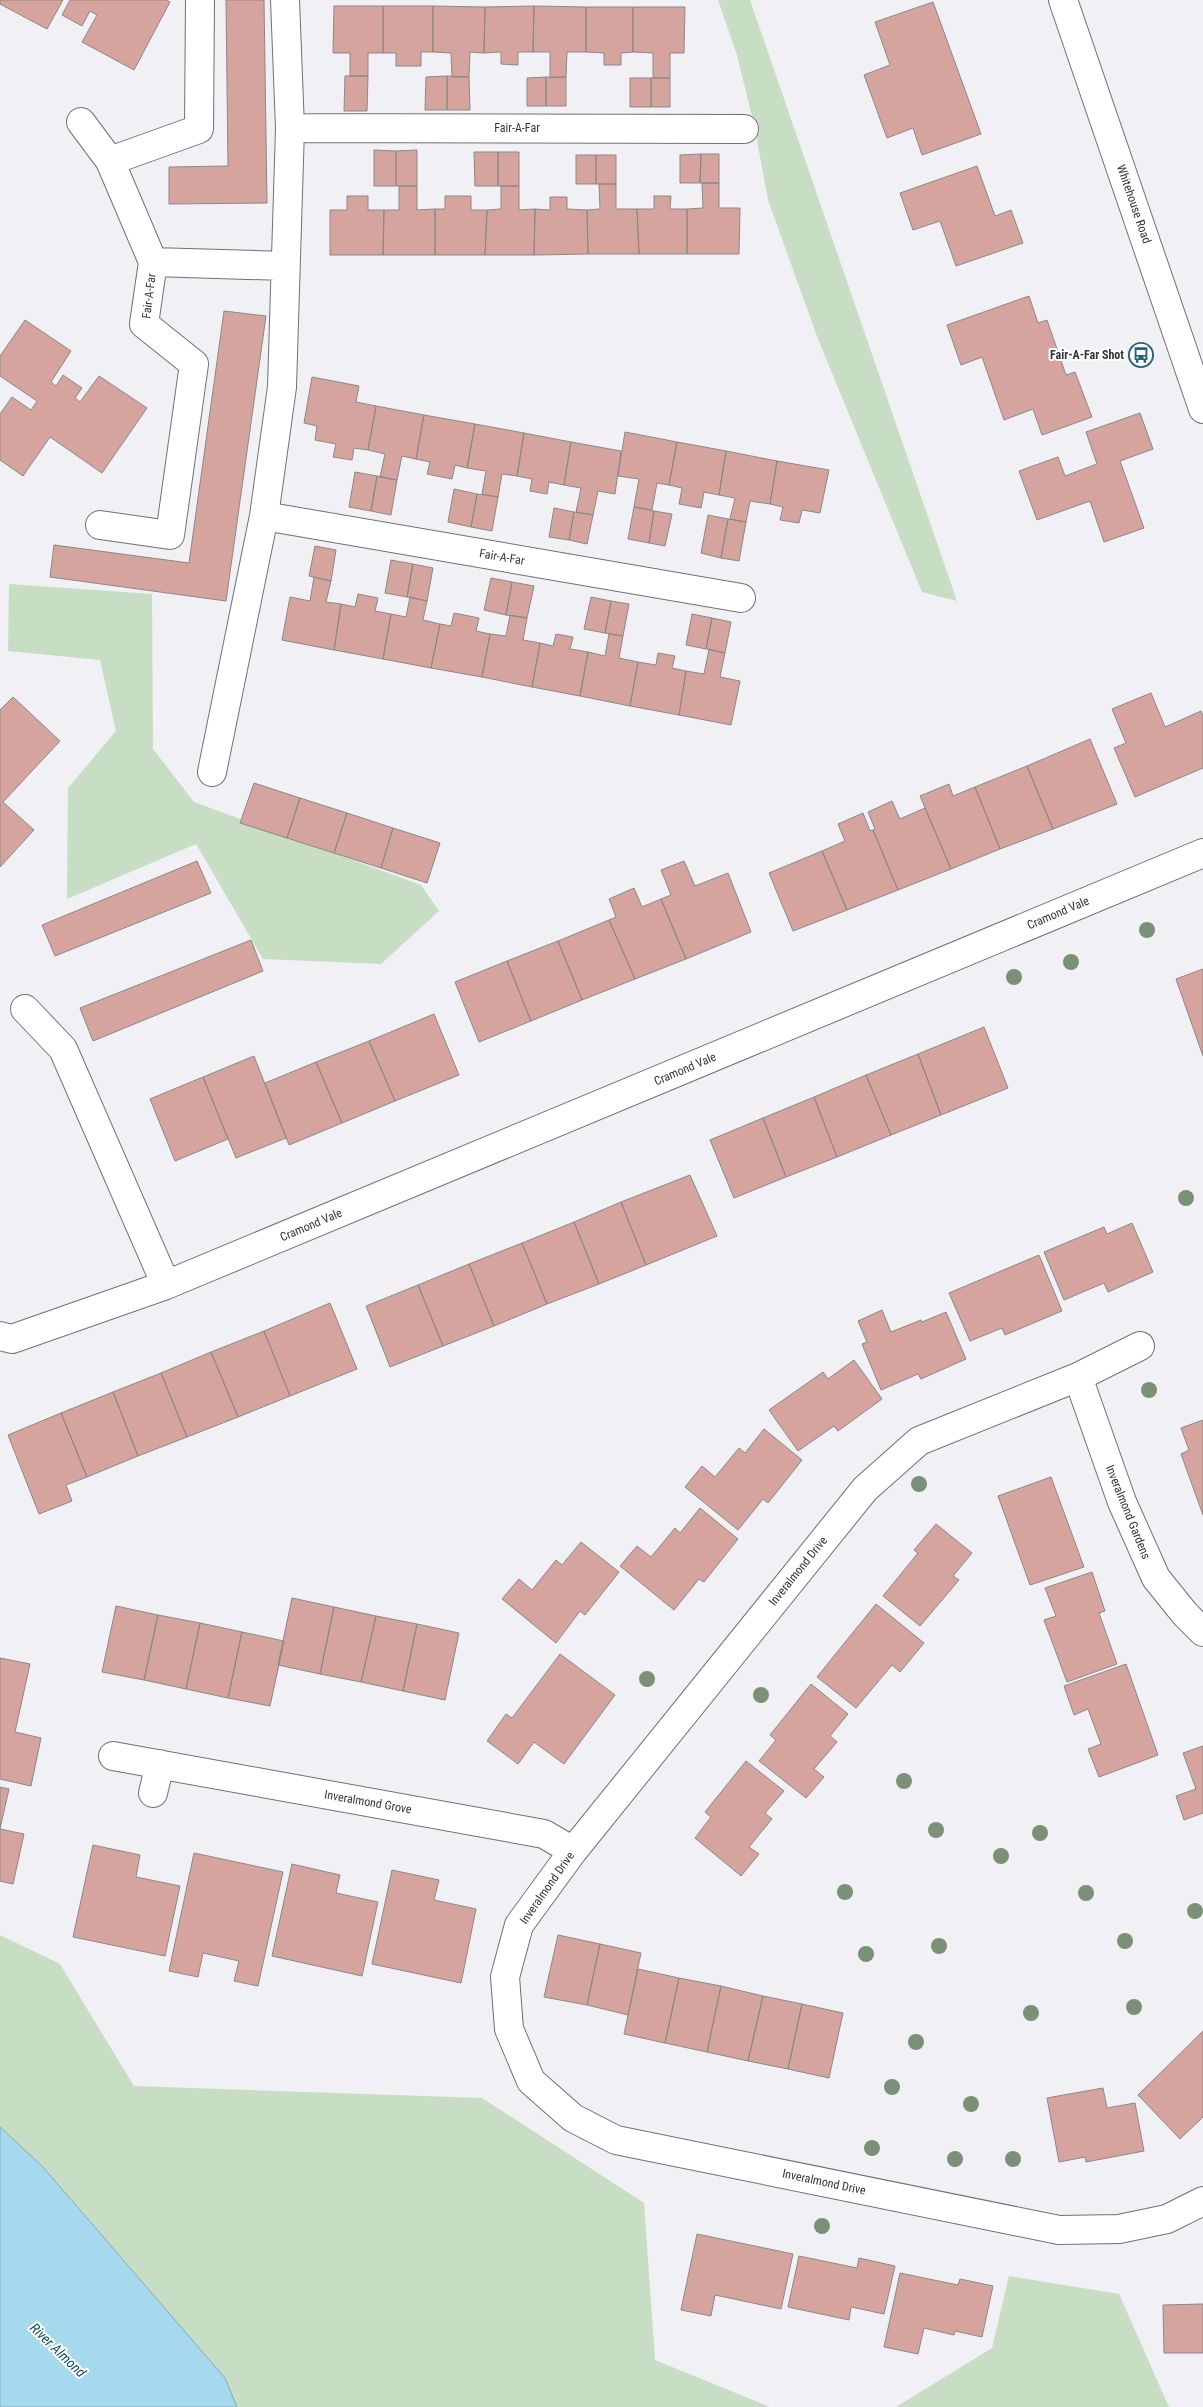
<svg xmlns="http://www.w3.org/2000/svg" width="1203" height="2407" font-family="'Roboto Condensed',sans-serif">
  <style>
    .green { fill: #c7ddc4 }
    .water { fill: #a7d9ee; stroke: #85a8b7 }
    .building { fill: #d6a49f; stroke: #8c8786 }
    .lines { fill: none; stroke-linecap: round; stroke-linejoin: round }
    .minor-casing { stroke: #717175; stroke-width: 30 }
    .minor { stroke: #fff; stroke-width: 28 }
    .tree { fill: #7a9077 }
    .labels { text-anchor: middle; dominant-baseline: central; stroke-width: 4; stroke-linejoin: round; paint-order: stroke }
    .street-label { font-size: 12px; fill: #353537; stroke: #fefefe }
    .poi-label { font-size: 12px; font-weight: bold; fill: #353537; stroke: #fefefe; text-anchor: end }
    .water-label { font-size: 14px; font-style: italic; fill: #0c5066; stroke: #fefefe }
  </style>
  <rect width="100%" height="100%" fill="#f1f0f4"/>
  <path class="green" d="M718,0h32l207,601 -35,-9 -104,-253 -50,-139 -13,-71 -18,-74z
    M9,584l143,10 1,155 41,53 227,83 18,26 -58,53 -118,-5 -67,-115 -129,55 1,-111 48,-57 -16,-71 -92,-9z
    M0,1935l60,29 74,122 348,12 162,105 11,157 115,47h-533l-12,-29 -183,-212 -42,-39z
    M1009,2276l110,18 50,113h-273l96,-59z"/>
  <path class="water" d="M0,2127l42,39 183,212 12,29h-237z"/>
  <path class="building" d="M0,0h63l-16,29 -47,-25z
    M70,0h96l4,2 -36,68 -52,-28 15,-27 -7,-4 -8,15 -20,-11z
    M226,0h38l3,203 -98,1v-37l59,-1z
    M933,2l48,132 -59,21 -9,-27 -26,10 -23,-63 26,-10 -15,-43z
    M334,6h49v47h-15v23h-18v-23h-17z
    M383,6h50v46h-12v14h-25v-13h-13z
    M433,6l52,1 -1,46 -14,-1 -1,25h-17l-1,-24 -18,-1z
    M534,6l-1,46h-15v13l-17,-1v-12l-17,1 1,-46z
    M534,6l52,1v45h-19l-1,25 -16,1v-26h-17z
    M586,7h47v45l-12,1v12h-17v-12l-18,-1z
    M633,7h52l-1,46h-14v25h-17v-25l-20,-1z
    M345,76h23l-1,35h-23z
    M447,76v34h-22l1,-33z
    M447,76l22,1 1,33h-23z
    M546,77v29h-19v-28z
    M546,77h20v29h-20z
    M630,78h21v29h-21z
    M651,78h19v29h-19z
    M374,150l22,1v35h-22z
    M417,150v36h-21v-35z
    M474,152h24v34h-23z
    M498,152h21v34h-21z
    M701,154l-1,29h-20v-28z
    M701,154h18v29h-19z
    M576,155h20v29h-20z
    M596,155h20v29h-20z
    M977,166l18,50 16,-6 12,33 -67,23 -16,-45 -27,9 -13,-37z
    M702,183h17v25h21l-1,46h-52v-45l16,-1z
    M599,184h17v25h21l2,45h-51l-1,-44 13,-1z
    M399,186h18v24l18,-1v46h-52l1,-45h15z
    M501,186h18v24l16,-1 -1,46h-49l2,-45 14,-1z
    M347,196h21v14h16l-1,45h-53v-45h17z
    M445,196h26v14h16l-2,45h-50v-46h10z
    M654,196h17l-1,13h17v45h-48l-2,-45h17z
    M550,197h17v12l20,1 1,44 -54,1 1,-46 15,1z
    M1029,296l9,27 9,-3 19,55 9,-3 17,45 -50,18 -9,-26 -29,11 -22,-63 -21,8 -14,-40z
    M224,311l42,5 -40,285 -176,-24 4,-32 135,18z
    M25,320l46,31 -20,31 5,4 7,-11 19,13 -7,10 5,4 19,-26 48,32 -45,65 -52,-36 -27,39 -23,-16v-46l12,-17 19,13 6,-9 -37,-25v-20z
    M312,377l47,9 -3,16 20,4 -8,44 -14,-2 -2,12 -19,-3 3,-13 -21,-4 2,-14 -13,-3z
    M376,406l48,9 -8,44 -14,-3 -5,24 -17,-3 5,-23 -17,-4z
    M1140,413l13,36 -33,12 24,67 -40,14 -14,-41 -53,19 -18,-49 39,-14 7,19 32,-12 -11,-32z
    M424,415l51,9 -8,44 -12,-3 -3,14 -25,-5 3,-12 -14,-3z
    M475,424l49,9 -7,43 -15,-2 -4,23 -16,-3 4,-23 -19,-3z
    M625,432l52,10 -8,43 -12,-2 -5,27 -18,-3 5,-28 -21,-3z
    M524,433l47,9 -7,43 -15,-3 -2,12 -17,-3 2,-12 -15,-3z
    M571,442l50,9 -6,43 -17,-3 -5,24 -17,-3 5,-24 -17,-3z
    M677,442l49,9 -7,44 -15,-3 -3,16 -22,-4 3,-16 -13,-3z
    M726,451l51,10 -7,43 -20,-3 -4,21 -16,-3 5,-21 -16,-3z
    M777,461l52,9 -9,43 -18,-3 -3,13 -19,-3 3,-13 -13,-3z
    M355,472l22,4 -6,35 -22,-4z
    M377,476l20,4 -6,35 -20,-4z
    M454,489l23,5 -6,33 -23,-5z
    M477,494l21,3 -6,34 -21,-4z
    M634,507l20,4 -5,32 -21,-4z
    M554,508l20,4 -5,28 -20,-3z
    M654,511l18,3 -7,32 -16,-3z
    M574,512l19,3 -6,29 -18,-4z
    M708,515l20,4 -7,39 -20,-5z
    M728,519l18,3 -7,39 -18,-3z
    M315,546l21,4 -5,31 -22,-5z
    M391,560l22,4 -6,33 -22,-4z
    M413,564l20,4 -6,33 -20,-4z
    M314,577l17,4 -5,21 15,2 -7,46 -52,-10 8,-43 20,4z
    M491,578l21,4 -6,33 -22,-5z
    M512,582l22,4 -7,32 -21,-3z
    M358,594l20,4 -3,13 16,3 -8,45 -49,-9 7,-46 14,3z
    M410,597l17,4 -4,19 17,4 -9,44 -48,-9 8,-45 15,3z
    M591,597l20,4 -6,32 -21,-4z
    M611,601l18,3 -6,32 -18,-3z
    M454,613l25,5 -3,13 14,3 -8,43 -51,-9 9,-44 11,2z
    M692,614l20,4 -6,31 -20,-4z
    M510,615l17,3 -4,22 17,3 -8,44 -50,-10 8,-43 16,2z
    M712,618l19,4 -6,31 -19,-4z
    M556,634l17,3 -3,12 18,3 -8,44 -48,-9 8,-44 13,3z
    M609,634l14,2 -4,22 19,4 -8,44 -50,-10 8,-44 17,4z
    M709,649l16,4 -5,24 20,4 -9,44 -52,-10 7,-44 18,3z
    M658,653l17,3 -3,12 14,3 -7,44 -49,-9 8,-44 18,3z
    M1151,693l14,34 36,-16 2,5v52l-68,29 -21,-49 12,-5 -14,-34z
    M13,697l47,44 -57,61 31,28 -34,37v-157z
    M1090,739l27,65 -64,25 -26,-63z
    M1027,766l26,63 -53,20 -25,-62z
    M254,783l46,15 -13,40 -47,-15z
    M949,784l4,12 22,-9 25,62 -49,20 -31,-73z
    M300,798l47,15 -13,40 -47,-15z
    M892,801l8,18 25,-11 26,61 -53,21 -25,-60 2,-1 -7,-17z
    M347,813l46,15 -12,40 -47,-15z
    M863,813l7,18 3,-1 25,60 -51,20 -25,-59 23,-10 -7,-17z
    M393,828l47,15 -13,40 -46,-15z
    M822,851l25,59 -54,21 -24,-58z
    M197,861l14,32 -156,63 -13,-31z
    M684,861l11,25 33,-13 23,59 -65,27 -25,-60 10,-4 -10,-25z
    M634,888l8,19 19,-8 25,60 -51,20 -26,-59 7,-3 -7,-18z
    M609,920l26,59 -53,21 -24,-59z
    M251,940l12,31 -170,70 -13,-33z
    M558,941l24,59 -51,21 -24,-60z
    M507,961l24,60 -52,21 -24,-60z
    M1203,969v87l-27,-77z
    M434,1014l25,61 -64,26 -26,-60z
    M984,1027l24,61 -67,27 -23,-61z
    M369,1041l26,60 -53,22 -26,-61z
    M918,1054l23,61 -50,20 -25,-60z
    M254,1056l32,82 -50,20 -33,-81z
    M316,1062l26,61 -53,22 -24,-62z
    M866,1075l25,60 -54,22 -23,-60z
    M203,1077l25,62 -53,22 -25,-62z
    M814,1097l23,60 -51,20 -23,-59z
    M763,1118l23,59 -52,21 -24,-58z
    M690,1175l27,61 -71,29 -25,-63z
    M621,1202l25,63 -47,19 -25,-62z
    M574,1222l25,62 -52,20 -25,-61z
    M1132,1223l21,49 -45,20 -4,-9 -40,17 -20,-48 60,-25 3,7z
    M522,1243l25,61 -53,22 -25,-62z
    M1039,1255l23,56 -57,24 -3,-7 -32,13 -21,-48z
    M469,1264l25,62 -51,20 -25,-61z
    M418,1285l25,61 -53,21 -24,-61z
    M330,1303l27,66 -67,27 -26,-65z
    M882,1310l9,22 30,-12 1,2 24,-10 20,47 -45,20 -3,-5 -37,16 -19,-46 5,-2 -9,-21z
    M264,1331l26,65 -52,21 -27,-65z
    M211,1352l27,65 -51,20 -26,-64z
    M854,1360l28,39 -44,32 -4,-5 -36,25 -29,-41 54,-38 5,7z
    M161,1373l26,64 -49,19 -25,-64z
    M113,1392l25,64 -51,21 -26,-64z
    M61,1413l26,64 -21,8 6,16 -33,13 -31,-79z
    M1203,1420v95l-22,-61 8,-4 -8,-22z
    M764,1429l38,31 -34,43 -5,-4 -25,31 -53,-43 17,-21 13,11 24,-29 6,5z
    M1051,1477l33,90 -54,18 -32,-89z
    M700,1508l38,31 -34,43 -5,-3 -25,31 -54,-44 17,-20 14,11 24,-29 5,5z
    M936,1524l36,29 -19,23 6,4 -39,46 -37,-30 35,-43 -4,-3z
    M581,1542l38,30 -34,43 -5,-4 -24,32 -54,-44 17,-20 13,11 24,-30 6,5z
    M1092,1572l13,39 -6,2 18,51 -50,18 -23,-62 12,-4 -11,-28z
    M292,1598l42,9 -14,67 -42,-9z
    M876,1604l48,39 -24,29 -8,-7 -36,43 -39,-31z
    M116,1606l42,9 -14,65 -42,-8z
    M334,1607l42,9 -15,66 -41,-8z
    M158,1615l42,8 -14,66 -42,-9z
    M376,1616l41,8 -14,67 -42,-9z
    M200,1623l42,9 -14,66 -42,-9z
    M417,1624l42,9 -14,67 -42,-9z
    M242,1632l42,9 -14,65 -42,-8z
    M560,1654l55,41 -51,69 -30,-22 -16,22 -31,-23 19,-27 6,4z
    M0,1658l30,6 -15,68 26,6 -10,48 -31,-7z
    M1126,1664l32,91 -59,22 -11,-28 13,-5 -13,-35 -14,6 -10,-29z
    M811,1684l37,30 -18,22 7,6 -23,27 10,8 -18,21 -47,-37 17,-21 -6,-5z
    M1203,1746v67l-19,7 -8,-24 20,-7 -13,-36z
    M746,1761l38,30 -19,22 7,6 -23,28 10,7 -18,22 -46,-38 16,-21 -6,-5z
    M0,1787l9,2 -9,40 24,5 -11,50 -13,-3z
    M93,1845l47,10 -4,22 44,9 -15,70 -92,-19z
    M194,1853l89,19 -25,114 -24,-5 5,-20 -36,-8 -5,24 -29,-6z
    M292,1864l48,11 -4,18 42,9 -16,74 -90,-20z
    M392,1870l47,10 -5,20 42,9 -15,74 -89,-19z
    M558,1935l42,9 -13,61 -43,-8z
    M600,1944l41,9 -13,62 -41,-10z
    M638,1969l41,9 -14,65 -41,-9z
    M679,1978l42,8 -14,66 -42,-9z
    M721,1986l42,10 -15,65 -41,-9z
    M763,1996l39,8 -14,65 -40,-8z
    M802,2004l41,9 -14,65 -41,-9z
    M1203,2031v86l-23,22 -42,-44z
    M1103,2088l4,20 28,-5 9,48 -58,11 -1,-5 -26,5 -12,-64z
    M697,2234l96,20 -12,55 -66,-14 -4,21 -30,-6z
    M799,2256l58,12 2,-10 36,8 -11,48 -33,-7 -2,13 -61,-13z
    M900,2273l58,12 2,-6 33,7 -11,51 -27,-6 -1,4 -30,-7 -6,26 -34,-7z
    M1203,2304v49h-39l-1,-48z"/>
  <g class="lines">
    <defs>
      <path id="minor" d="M1063,0l140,409
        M81,122l29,39 43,101 -9,62 50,40 -24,171 -70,-10
        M290,128l454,1
        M110,161l89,-32 1,-129
        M153,262l132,4
        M264,516l477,82
        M212,772l52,-256 18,-129 8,-259 -5,-128
        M25,1009l38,40 103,236
        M0,1336l12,3 154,-54 1037,-432
        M1140,1346l-62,31 -159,64 -54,48 -292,362 -54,74 -14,52 4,52 22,52 42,37 43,22 443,90 60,-1 48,-10 36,-18
        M1078,1377l44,125 34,76 29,36 18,18
        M113,1756l431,78 29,17
        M153,1793l7,-29"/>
    </defs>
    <use href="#minor" class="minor-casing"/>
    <use href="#minor" class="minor"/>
  </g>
  <g class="tree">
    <circle cx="1147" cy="930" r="8"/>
    <circle cx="1071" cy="962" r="8"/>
    <circle cx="1014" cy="977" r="8"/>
    <circle cx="1186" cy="1198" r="8"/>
    <circle cx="1149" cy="1390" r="8"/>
    <circle cx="919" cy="1484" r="8"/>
    <circle cx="647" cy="1679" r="8"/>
    <circle cx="761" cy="1695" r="8"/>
    <circle cx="904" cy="1781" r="8"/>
    <circle cx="936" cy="1830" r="8"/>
    <circle cx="1040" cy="1833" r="8"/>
    <circle cx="1001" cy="1856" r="8"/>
    <circle cx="845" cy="1892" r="8"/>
    <circle cx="1086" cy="1893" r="8"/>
    <circle cx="1195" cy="1911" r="8"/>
    <circle cx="1125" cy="1941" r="8"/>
    <circle cx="939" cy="1946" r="8"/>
    <circle cx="866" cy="1954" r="8"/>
    <circle cx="1134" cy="2007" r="8"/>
    <circle cx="1031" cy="2013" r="8"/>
    <circle cx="916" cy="2042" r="8"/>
    <circle cx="892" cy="2087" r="8"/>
    <circle cx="971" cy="2104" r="8"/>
    <circle cx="872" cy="2148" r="8"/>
    <circle cx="955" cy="2159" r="8"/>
    <circle cx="1013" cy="2159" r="8"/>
    <circle cx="822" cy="2226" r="8"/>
  </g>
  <defs>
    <symbol id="bus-ring" viewBox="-11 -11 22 22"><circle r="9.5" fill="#fefefe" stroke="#27637b" stroke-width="1.5"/><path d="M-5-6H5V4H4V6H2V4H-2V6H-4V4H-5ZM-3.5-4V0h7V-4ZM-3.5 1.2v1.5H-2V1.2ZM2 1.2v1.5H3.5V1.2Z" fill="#27637b"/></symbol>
  </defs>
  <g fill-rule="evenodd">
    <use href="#bus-ring" x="1127" y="341" width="28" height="28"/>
  </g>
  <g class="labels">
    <g class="street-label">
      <text x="517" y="128">Fair-A-Far</text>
      <text transform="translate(1134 204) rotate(71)">Whitehouse Road</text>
      <text transform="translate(149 296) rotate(-83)">Fair-A-Far</text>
      <text transform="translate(502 557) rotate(10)">Fair-A-Far</text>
      <text transform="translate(1058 913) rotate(-23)">Cramond Vale</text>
      <text transform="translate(685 1069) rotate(-23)">Cramond Vale</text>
      <text transform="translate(311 1225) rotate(-23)">Cramond Vale</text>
      <text transform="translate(1128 1512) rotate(68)">Inveralmond Gardens</text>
      <text transform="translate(798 1571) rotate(-51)">Inveralmond Drive</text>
      <text transform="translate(368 1802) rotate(10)">Inveralmond Grove</text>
      <text transform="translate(547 1888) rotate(-55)">Inveralmond Drive</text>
      <text transform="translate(824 2182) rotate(12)">Inveralmond Drive</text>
    </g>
    <g class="poi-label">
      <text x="1124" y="355">Fair-A-Far Shot</text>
    </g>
    <g class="water-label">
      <text transform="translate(58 2350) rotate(44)">River Almond</text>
    </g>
  </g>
</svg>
